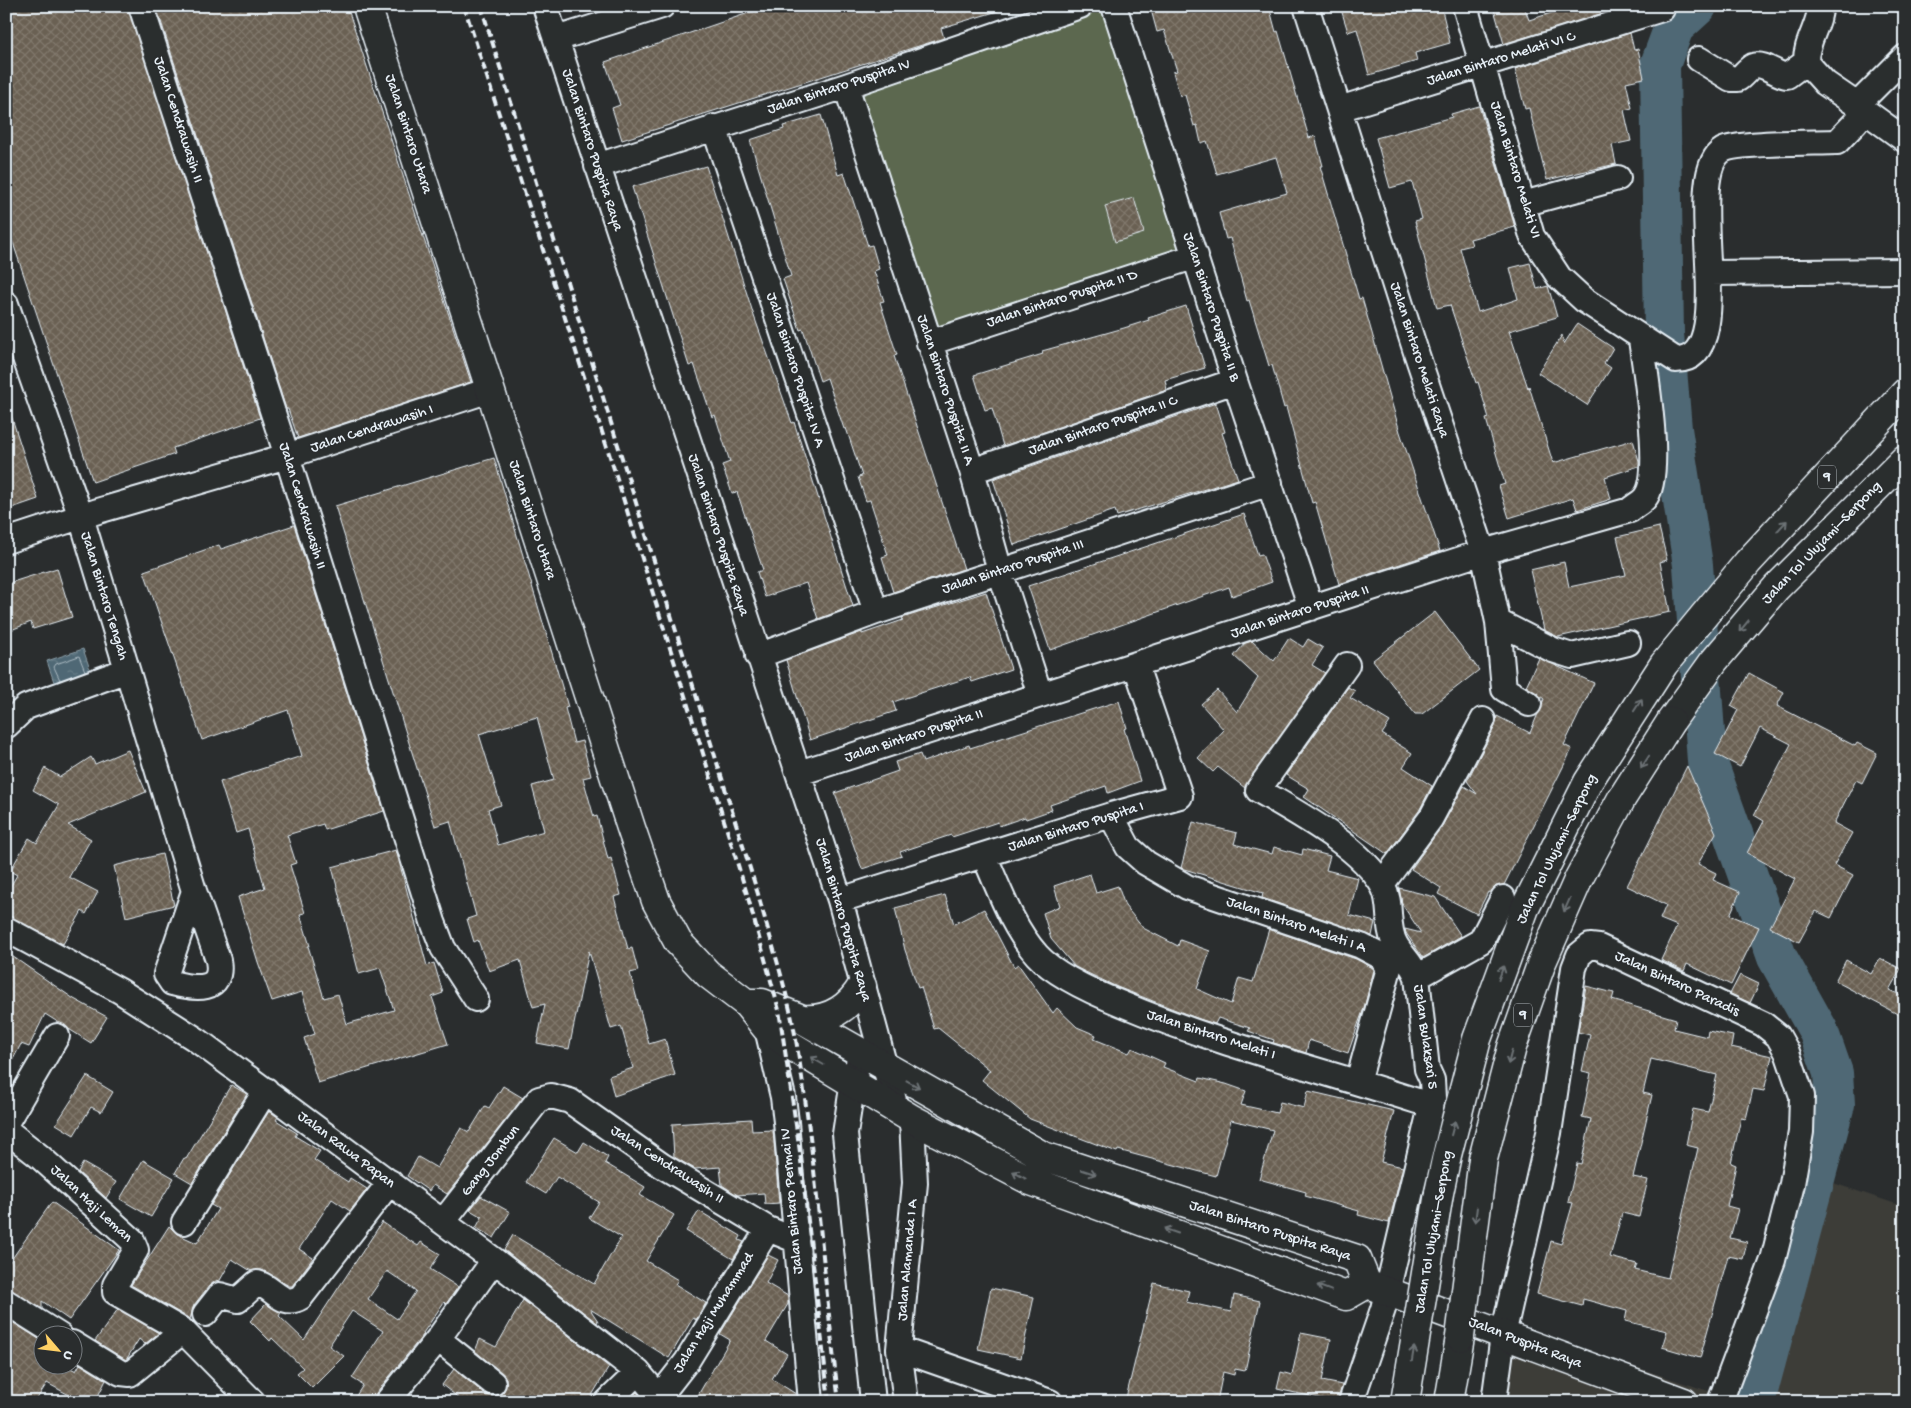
<svg xmlns="http://www.w3.org/2000/svg" width="1911" height="1408" font-family="'Gochi Hand',sans-serif">
  <style>
    .built { fill: #3e3d39 }
    .green { fill: #5b6850; stroke: #a2aca4 }
    .water { fill: url(#water-ripples); stroke: #8c9fa9 }
    .lines { fill: none; stroke-linecap: round; stroke-linejoin: round }
    .shore { stroke: #abbac3; stroke-width: 1 }
    .river { stroke: #4f6874; stroke-width: 40 }
    .building { fill: url(#building-cross-hatch); stroke: #e8f1f8; fill-rule: evenodd }
    .minor-casing { stroke: #e8f1f8; stroke-width: 28 }
    .major-casing { stroke: #e8f1f8; stroke-width: 31 }
    .highway-casing { stroke: #e8f1f8; stroke-width: 31 }
    .minor { stroke: #2a2d2e; stroke-width: 24 }
    .major { stroke: #2a2d2e; stroke-width: 28 }
    .highway { stroke: #2a2d2e; stroke-width: 28 }
    .rail { stroke: #e8f1f8; stroke-width: 4; stroke-dasharray: 8 4; stroke-linecap: butt }
    .highway-bridge-casing { stroke: #e8f1f8; stroke-width: 31; stroke-linecap: butt }
    .highway-bridge { stroke: #2a2d2e; stroke-width: 28 }
    .oneway { stroke: #6c7275 }
    .labels { text-anchor: middle; dominant-baseline: central; stroke-width: 4; stroke-linejoin: round; paint-order: stroke }
    .shield { fill: #2a2d2e; stroke: #afb6bb; stroke-width: 1 }
    .shield-label { font-size: 14px; font-weight: bold; fill: #e8f1f8 }
    .street-label { font-size: 15px; fill: #e8f1f8; stroke: #2a2d2e }
  </style>
  <defs>
    <pattern id="water-ripples" width="26" height="14" patternUnits="userSpaceOnUse" patternTransform="scale(1.25)"><rect width="26" height="14" fill="#4f6874"/><path d="M2 4q2-2 4 0t4 0M15 11q2-2 4 0t4 0" fill="none" stroke="#687e89"/></pattern>
    <pattern id="building-cross-hatch" width="8" height="8" patternUnits="userSpaceOnUse" patternTransform="scale(1.25)"><rect width="8" height="8" fill="#6b6152"/><path d="M0 0l8 8M0 8l8-8" fill="none" stroke="#80786c"/></pattern>
  </defs>
  <rect width="100%" height="100%" fill="#2a2d2e"/>
  <filter id="ink" filterUnits="userSpaceOnUse"><feTurbulence type="fractalNoise" baseFrequency=".02" numOctaves="2"/><feDisplacementMap in="SourceGraphic" scale="10" xChannelSelector="R" yChannelSelector="G"/><feConvolveMatrix kernelMatrix="1 2 1 2 8 2 1 2 1" color-interpolation-filters="sRGB"/></filter>
  <g filter="url(#ink)">
    <path class="built" d="M1812,1176l93,31v195h-409l5,-79 238,78z"/>
    <path class="green" d="M1080,6h34l82,250 -267,87 -83,-257z"/>
    <path class="water" d="M83,649l9,26 -36,13 -9,-27z"/>
    <g class="lines">
      <path class="shore" d="M60,680l-6,-13 2,-3 23,-8 6,15"/>
      <path class="river" d="M1697,6l-23,21 -14,38 4,269 8,95 21,136 14,196 70,196 41,73 15,43 2,31 -80,298"/>
    </g>
    <path class="building" d="M6,6h122l132,412 -87,30 2,6 -82,28 -87,-260z
      M156,6h191l124,376 -173,56 -10,-29h-2z
      M769,6h229v5l-57,17 3,10 -322,102 -10,-32 8,-3 -15,-43z
      M1150,6h119l7,26 2,-1 31,107 6,-2 8,30h-3l39,133 3,-1 38,134 40,119 -101,33 -24,-82 -3,1 -26,-96 -2,1 -12,-43 -3,1 -20,-66 -2,1 -17,-63 -4,1 -7,-26 68,-20 -11,-36 -59,17 -10,-33 -6,2 -4,-18 -3,1 -9,-31 -5,1 -7,-24 4,-1 -13,-41 -7,2z
      M1340,6h101l9,37 -35,10 2,8 -48,14 -12,-46 -9,3z
      M1493,6h31l5,14 45,-14 48,1 -118,37z
      M1630,33l4,17 4,-1 6,29 -18,4 6,26 -8,2 7,31 -19,4 4,19 -69,16 -18,-72 -4,1 -10,-40z
      M1479,106l36,121 -45,12 2,6 -12,3 18,64 40,-13 -8,-31 20,-5 7,26 11,-3 9,31 -48,14 19,57 1,-2 24,77 80,-23 6,21v5l-34,11 6,22 -34,11 -4,-12 -64,20 -10,-32 6,-2 -19,-65 3,-1 -11,-36 -2,1 -26,-78 -13,3 -22,-87 7,-2 -10,-37 -22,6 -14,-50 76,-21 -1,-3z
      M821,115l17,60 6,-2 24,73 4,-1 7,24 -5,2 10,30 -4,1 17,53 -3,1 70,213 -71,23 -11,-35 6,-2 -18,-55 -4,1 -8,-24 4,-1 -16,-48 -2,1 -17,-51 -7,3 -17,-52 -3,1 -17,-51 8,-3 -41,-136 34,-11 -1,-3z
      M706,166l48,150 38,107 2,-1 59,184 -35,13 -12,-36 -41,14 -8,-25 6,-2 -26,-78 -5,1 -10,-28 8,-3 -15,-47 -3,2 -18,-53 -5,2 -57,-179z
      M1134,198l10,35 -29,9 -10,-36z
      M1186,306l19,62 -40,12 2,10 -164,56 -11,-38 -7,2 -11,-35 69,-21 -1,-3 82,-23 25,-8 -1,-2z
      M1577,324l36,24 -9,15 7,5 -24,37 -49,-32 24,-38 2,9z
      M1216,403l9,29 -3,1 16,46 -121,37 -2,-6 -101,35 -21,-66z
      M10,412l28,87 -32,11v-97z
      M494,458l74,249 -3,1 9,35 8,-2 9,35 -8,2 11,39 3,-1 11,43 3,-1 10,37 -7,2 14,52 4,-1 6,23 -8,2 19,71 16,-5 10,36 -61,21 -5,-20 24,-8 -12,-42 -10,3 -22,-78 -20,98 -32,-6 8,-39 -12,3 -13,-47 -31,11 -11,-31 -4,2 -7,-23 9,-3 -26,-95 -15,5 -100,-320zM537,717l17,63 -22,6 12,45 -46,14 -10,-36 13,-4 -22,-71z
      M1244,514l14,41 4,-1 10,28 -40,14 -3,-9 -179,63 -22,-64z
      M294,525l90,286 -59,19 -2,-6 -36,11 9,28 -6,2 15,48 -5,1 10,32h-2l16,52 14,-4 9,30 47,-14 -14,-42 -21,6 -27,-107 64,-17 31,116 7,-3 9,30 -11,4 16,47 -130,39 -14,-45 11,-4 -13,-42 -30,9 -14,-39 -20,-65 27,-9 -17,-59 -12,4 -16,-51 82,-26 -14,-46 -86,30 -58,-169 75,-26 2,4z
      M1659,527l8,33 -7,2 10,50 -112,25 -14,-7 -14,-60 34,-8 5,25 57,-12 -9,-38z
      M57,568l15,49 -39,12 -2,-7 -25,10v-48z
      M986,592l25,77 -39,13 -2,-5 -77,25 3,9 -86,29 -24,-80 76,-28v2l41,-14 -1,-2z
      M1435,612l44,58 -57,44h-7l-42,-54z
      M1289,638l14,9 5,-8 15,9 -11,17 13,8 -80,115 -27,-21 -5,5 -15,-14 26,-28 -23,-26 16,-14 20,22 21,-34 -24,-22 11,-13 7,-2 22,20z
      M1539,658l55,25 -30,62 8,4 -68,136 -8,1 -6,7 -2,-1 -11,22 -39,-20 3,-6 -30,-19 31,-43 22,-40 13,8 -10,-13 28,-55 2,-10 33,17 14,-34 -18,-13z
      M1749,673l35,19 -7,14 78,40 2,-3 20,10 -15,30 -6,-3 -22,43 18,10 -18,32 19,10 -22,43 -15,-7 -17,31 -29,-15 25,-48 -48,-26 17,-32 -10,-6 37,-71 -31,-16 -20,39 -25,-13 23,-44 -7,-4z
      M1348,687l7,4 -5,7 40,24 -8,12 30,19 -9,14 29,19 -13,25 -32,43 -83,-57 5,-8 -23,-14z
      M1119,701l8,27 -3,1 16,52 -32,12 -2,-7 -56,19 2,5 -26,9 -1,-2 -26,9 -1,-4 -46,15 -1,-2 -51,17 2,4 -40,13 -27,-76 63,-22 -3,-9 25,-8 3,8 46,-17 1,3z
      M128,750l18,42 -78,33 23,14 -22,38 29,15 -12,22 -4,-3 -19,33 -57,-29v-21l11,-19 -7,-4 19,-33 8,5 22,-38 -26,-15 12,-22 15,9 31,-20 4,7z
      M1687,766l29,67 -18,31 18,9 -3,7 27,12 -10,23 29,12 -28,58 -44,-21 -3,7 -23,-11 16,-34 -17,-7 6,-14 -39,-19z
      M1193,822l44,11 -3,11 38,10 2,-7 28,8 1,-6 27,7 -4,14 32,8 -9,37 26,7 -3,14 -110,-38 1,-5 -82,-25z
      M162,854l12,51 -48,12 -12,-51z
      M1090,874l6,19 22,-7 7,20 18,22 35,18 2,-6 30,11 -13,38 34,15 8,-26 14,4 16,-53 87,30 17,9 1,2 -10,38 -16,45 -39,-13 -3,13 -33,-10 1,-3 -26,-9 2,-3 -32,-10 -3,6 -16,-5 -82,-32 -42,-20 -24,-28 -8,-26 17,-7 -6,-20z
      M1399,888l36,9 26,39 -38,22 -17,-25 -1,-4 16,4 -19,-29z
      M945,895l9,29 30,-15 30,58 4,-3 35,49 4,-5 20,19 19,8 -2,4 35,14 3,-5 33,15 -2,4 36,14 1,-3 26,6 20,7 -5,14 36,8 3,-11 24,6 4,-17 86,20 -13,51 22,5 -14,56 -31,-8 1,-4 -54,-15 1,-4 -47,-13 14,-49 -42,-10 -15,56 -98,-26 -1,2 -87,-33 -48,-39 8,-10 -52,-42 -4,1 -13,-42 -3,1 -13,-38 -10,-42z
      M6,952l68,47 33,18 -16,26 -46,-29 -16,33 -8,-3 -15,29z
      M1880,958l21,11 -12,21 16,7v21l-70,-37 11,-21 25,14z
      M1740,975l19,9 -9,19 -20,-9z
      M1586,986l28,7 -2,7 64,19 -2,10 33,8 1,-6 25,5 -2,11 41,9 -8,35 -11,-2 -7,30 -5,-1 -10,45 5,2 -9,41 11,3 -8,29 17,4 -4,17 -15,-3 -28,102 -38,-11 5,-16 -42,-10 2,-10 -44,-12 -1,7 -45,-12 14,-53 10,3 12,-41 -5,-1 9,-39 4,1 10,-45 -9,-2 9,-44 -9,-2 8,-36 -12,-3zM1651,1059l66,16 -9,37 -15,-3 -7,36 12,3 -30,130 -33,-8 2,-6 -27,-7 12,-44 17,4 9,-37 -15,-3 19,-82 -9,-2z
      M87,1076l26,16 -12,20 -10,-5 -17,28 -18,-11z
      M231,1085l16,9 -55,89 -17,-10 9,-15 2,1z
      M503,1086l20,12 -76,96 -14,-9 -4,6 -22,-15 11,-19 19,11 24,-40 8,4 16,-26 4,2z
      M269,1111l9,6 -2,3 21,13 -2,3 25,15 -6,9 34,22 2,-4 17,11 -17,22 -18,-12 -33,50 14,9 -21,28h-3l-27,-16 -11,1 -19,-12 -13,23 -2,-2 -8,6 -15,19 -4,14 -59,-34 38,-59 8,8 20,9 21,-34 -7,-4z
      M751,1119l1,12 21,-1 6,73 -14,1 -1,-11 -27,2 -15,-10 -2,-18 -25,2 -21,-12 -2,-33z
      M554,1138l24,14 6,-10 24,15 -3,6 40,24 -5,8 34,20 -28,46 32,19 -3,4 31,19 -10,17 -3,-2 -24,40 -79,-49 8,12 -1,2 -93,-73 9,-15 81,49 27,-47 -32,-19 10,-16 -42,-25 -11,17 -20,-12z
      M143,1160l31,18 -23,39 -31,-18z
      M83,1163l33,19 -10,16 -28,-26z
      M481,1196l29,16 -16,26 -18,-10 6,-11 -12,-7z
      M52,1202l67,48 -50,70 -27,-19v8l-36,-21v-21z
      M699,1211l42,25 -2,4 5,2 -11,17 -47,-28z
      M382,1222l36,24 3,-4 19,12 -10,15 28,18 -12,17 -2,-2 -21,31 1,1 -48,59 -2,9h-22l11,-17 -11,-7 31,-47 -31,-20 -23,35 15,10 -32,32 -15,-15 6,-5 -31,-30 -2,3 -20,-20 16,-17 15,8 -2,4 25,24zM387,1271l29,20 -19,28 -29,-20z
      M768,1255l10,5 -12,23 22,13v8l-22,37 21,13 -15,25 24,15 1,8h-103l36,-62 -10,-6z
      M1154,1283l35,8 -3,11 45,10 3,-17 26,6 -15,70 -10,-2 -1,6 -11,-3 -6,30h-92z
      M991,1288l43,9 -13,61 -43,-9z
      M523,1300l86,67 -21,35h-124l-22,-17 12,-16 31,25 13,2 5,-4 3,-6v-8l-31,-27 5,-12 16,8z
      M118,1309l41,24 -14,11 -6,-5 -13,21 -31,-19z
      M6,1318l36,23v25h25l9,5 4,-7 26,16 -11,22h-13l-35,-19 -12,19h-16l-13,-8z
      M1301,1333l30,6 -9,42 20,4 -4,17 -61,-13 4,-17 11,3z
      M637,1392l8,10h-18z"/>
    <g class="lines">
      <defs>
        <path id="minor" d="M141,6l146,450 146,466 10,26 33,51
          M545,6l295,894 56,208
          M1114,6l121,375 76,227
          M1306,6l110,346 67,200 15,70 6,67 25,15
          M1465,6l67,230 27,41 25,23 92,60c67,0 3,-184 47,-210 13,-8 93,-7 114,-8l19,-20
          M1820,6c1,17 -15,36 -14,56l19,21 32,22
          M556,39l106,-33
          M1905,57l-48,48 48,35
          M1699,59l32,20h7c5,-3 9,-10 15,-13 11,-4 23,9 34,10l19,-14
          M846,86l126,385 28,100 40,124
          M1339,109l323,-100
          M714,127l162,485
          M597,166l249,-80 234,-80
          M1523,204l95,-26
          M1710,273l195,-2
          M6,304l75,213 113,374 24,69c6,33 -23,29 -46,23l-6,-9 28,-83
          M929,343l267,-87
          M972,471l263,-90
          M6,541l92,-30 189,-55 203,-66
          M1498,622l55,28 19,6 56,-13
          M758,656l118,-44 394,-129
          M1347,665l-89,125c39,23 102,56 125,96 10,18 2,41 13,59 7,12 16,18 21,32l10,92 5,11 1,18 -50,211 -32,93
          M7,725l19,-18 101,-37
          M799,773l684,-221 147,-42c4,-4 11,-7 15,-12 19,-23 0,-127 -4,-159
          M1111,815l17,32 18,16 41,24 174,59 21,11 7,11 -31,114
          M984,855c15,34 28,72 53,100 18,20 60,39 85,49 95,40 196,65 295,97
          M1382,884l49,-66 52,-98
          M840,900l271,-85 69,-19 -44,-130
          M6,929l114,62 77,49 297,220 144,112 25,30
          M1417,977l64,-36 22,-43
          M765,1020l18,77 3,25 25,280
          M861,1054l-8,27 -8,53 28,268
          M6,1123l51,-87
          M6,1130l33,26 93,84 4,10 -21,35v7l68,39 70,71
          M184,1222l82,-132
          M443,1222l96,-123 12,-3 19,5 91,64 107,64 27,11
          M6,1302l54,34
          M205,1314l15,-19 18,5 19,-17c17,4 25,26 44,14l89,-115
          M438,1339l55,44
          M72,1343l49,30 9,1 53,-43
          M899,1349l151,53
          M659,1397l28,-36 81,-132
          M387,1402l51,-63 56,-79
          M607,1402l31,-30
          M906,1402l-7,-53 16,-166 -3,-64
          M1494,1402l9,-67 46,-202 25,-165 5,-13 11,-9 9,1 164,77 15,12 9,16 15,44 -1,36 -9,52 -19,76 -53,142"/>
        <path id="major" d="M367,6l264,822 25,73 22,41 30,32 38,29 21,26 18,13 127,77 119,62 315,115 21,-12
          M746,1003h16l40,16 241,137 314,103 10,25
          M802,1019c26,2 47,-11 60,-33
          M1367,1284l317,118"/>
        <path id="highway" d="M1671,721l43,-60 62,-73 129,-129
          M1439,1193l8,-38 30,-116 48,-131 63,-126 76,-118 84,-102 157,-169
          M1449,1402l11,-65"/>
      </defs>
      <use href="#minor" class="minor-casing"/>
      <use href="#major" class="major-casing"/>
      <use href="#highway" class="highway-casing"/>
      <use href="#minor" class="minor"/>
      <use href="#major" class="major"/>
      <use href="#highway" class="highway"/>
      <path class="rail" d="M464,6l150,463 133,425 32,116 21,142 29,250
        M481,6l277,888c14,52 32,104 40,158 19,116 26,233 41,350"/>
      <defs>
        <path id="highway-bridge" d="M1460,1337l23,-178 29,-112 30,-85 37,-84 43,-80 49,-77
          M1405,1402l34,-209"/>
      </defs>
      <use href="#highway-bridge" class="highway-bridge-casing"/>
      <use href="#highway-bridge" class="highway-bridge"/>
    </g>
    <defs><path id="oneway-shaft" d="M-6 0H5M1.5-3L5.5 0L1.5 3" fill="none" stroke-width="1.6" stroke-linecap="round" stroke-linejoin="round" transform="scale(1.25)"/></defs>
    <g class="oneway">
      <use href="#oneway-shaft" transform="translate(1782 526) rotate(-47)"/>
      <use href="#oneway-shaft" transform="translate(1744 626) rotate(130)"/>
      <use href="#oneway-shaft" transform="translate(1638 705) rotate(-57)"/>
      <use href="#oneway-shaft" transform="translate(1645 762) rotate(123)"/>
      <use href="#oneway-shaft" transform="translate(1567 905) rotate(114)"/>
      <use href="#oneway-shaft" transform="translate(1501 973) rotate(-70)"/>
      <use href="#oneway-shaft" transform="translate(1510 1057) rotate(105)"/>
      <use href="#oneway-shaft" transform="translate(817 1061) rotate(-150)"/>
      <use href="#oneway-shaft" transform="translate(913 1084) rotate(29)"/>
      <use href="#oneway-shaft" transform="translate(1453 1128) rotate(-75)"/>
      <use href="#oneway-shaft" transform="translate(1089 1172) rotate(18)"/>
      <use href="#oneway-shaft" transform="translate(1019 1175) rotate(-152)"/>
      <use href="#oneway-shaft" transform="translate(1476 1215) rotate(97)"/>
      <use href="#oneway-shaft" transform="translate(1171 1231) rotate(-161)"/>
      <use href="#oneway-shaft" transform="translate(1324 1288) rotate(-159)"/>
      <use href="#oneway-shaft" transform="translate(1413 1354) rotate(-81)"/>
    </g>
  </g>
  <g class="labels">
    <g class="shield">
      <rect x="1818" y="465.5" width="18" height="23" rx="4"/>
      <rect x="1514" y="1003.5" width="18" height="23" rx="4"/>
    </g>
    <g class="shield-label">
      <text x="1827" y="477">9</text>
      <text x="1523" y="1015">9</text>
    </g>
    <g class="street-label">
      <text transform="translate(1501 59) rotate(-17)">Jalan Bintaro Melati VI C</text>
      <text transform="translate(839 87) rotate(-18)">Jalan Bintaro Puspita IV</text>
      <text transform="translate(178 120) rotate(72)">Jalan Cendrawasih II</text>
      <text transform="translate(408 134) rotate(72)">Jalan Bintaro Utara</text>
      <text transform="translate(592 150) rotate(72)">Jalan Bintaro Puspita Raya</text>
      <text transform="translate(1515 170) rotate(73)">Jalan Bintaro Melati VI</text>
      <text transform="translate(1062 299) rotate(-18)">Jalan Bintaro Puspita II D</text>
      <text transform="translate(1211 307) rotate(72)">Jalan Bintaro Puspita II B</text>
      <text transform="translate(1419 360) rotate(72)">Jalan Bintaro Melati Raya</text>
      <text transform="translate(795 370) rotate(72)">Jalan Bintaro Puspita IV A</text>
      <text transform="translate(945 390) rotate(72)">Jalan Bintaro Puspita II A</text>
      <text transform="translate(1103 426) rotate(-19)">Jalan Bintaro Puspita II C</text>
      <text transform="translate(372 429) rotate(-18)">Jalan Cendrawasih I</text>
      <text transform="translate(302 506) rotate(73)">Jalan Cendrawasih II</text>
      <text transform="translate(532 520) rotate(72)">Jalan Bintaro Utara</text>
      <text transform="translate(718 535) rotate(72)">Jalan Bintaro Puspita Raya</text>
      <text transform="translate(1822 543) rotate(-46)">Jalan Tol Ulujami–Serpong</text>
      <text transform="translate(1013 567) rotate(-18)">Jalan Bintaro Puspita III</text>
      <text transform="translate(104 596) rotate(73)">Jalan Bintaro Tengah</text>
      <text transform="translate(1300 612) rotate(-18)">Jalan Bintaro Puspita II</text>
      <text transform="translate(914 736) rotate(-18)">Jalan Bintaro Puspita II</text>
      <text transform="translate(1076 827) rotate(-17)">Jalan Bintaro Puspita I</text>
      <text transform="translate(1557 849) rotate(-64)">Jalan Tol Ulujami–Serpong</text>
      <text transform="translate(843 920) rotate(74)">Jalan Bintaro Puspita Raya</text>
      <text transform="translate(1296 925) rotate(19)">Jalan Bintaro Melati I A</text>
      <text transform="translate(1677 984) rotate(25)">Jalan Bintaro Paradis</text>
      <text transform="translate(1211 1035) rotate(18)">Jalan Bintaro Melati I</text>
      <text transform="translate(1425 1037) rotate(82)">Jalan Bulaksari 5</text>
      <text transform="translate(346 1150) rotate(37)">Jalan Rawa Papan</text>
      <text transform="translate(491 1161) rotate(-52)">Gang Jombun</text>
      <text transform="translate(667 1165) rotate(33)">Jalan Cendrawasih II</text>
      <text transform="translate(792 1201) rotate(-95)">Jalan Bintaro Permai IV</text>
      <text transform="translate(91 1204) rotate(43)">Jalan Haji Leman</text>
      <text transform="translate(1270 1231) rotate(18)">Jalan Bintaro Puspita Raya</text>
      <text transform="translate(1434 1232) rotate(-80)">Jalan Tol Ulujami–Serpong</text>
      <text transform="translate(908 1260) rotate(-85)">Jalan Alamanda I A</text>
      <text transform="translate(714 1313) rotate(-58)">Jalan Haji Muhammad</text>
      <text transform="translate(1525 1343) rotate(21)">Jalan Puspita Raya</text>
    </g>
  </g>
  <rect width="1911" height="1408" fill="none" stroke="#2a2d2e" stroke-width="25"/>
  <rect x="12" y="12" width="1886" height="1383" fill="none" stroke="#e8f1f8" stroke-width="2" filter="url(#ink)"/>
  <g transform="translate(58 1350) rotate(118)"><circle r="24" fill="#2a2d2e" stroke="#767b7f"/>
  <path d="M0-4L9 19L0 12L-9 19Z" fill="#ffd166"/>
  <text y="-8" font-size="14" font-weight="bold" text-anchor="middle" fill="#e8f1f8">U</text>
  </g>
</svg>
